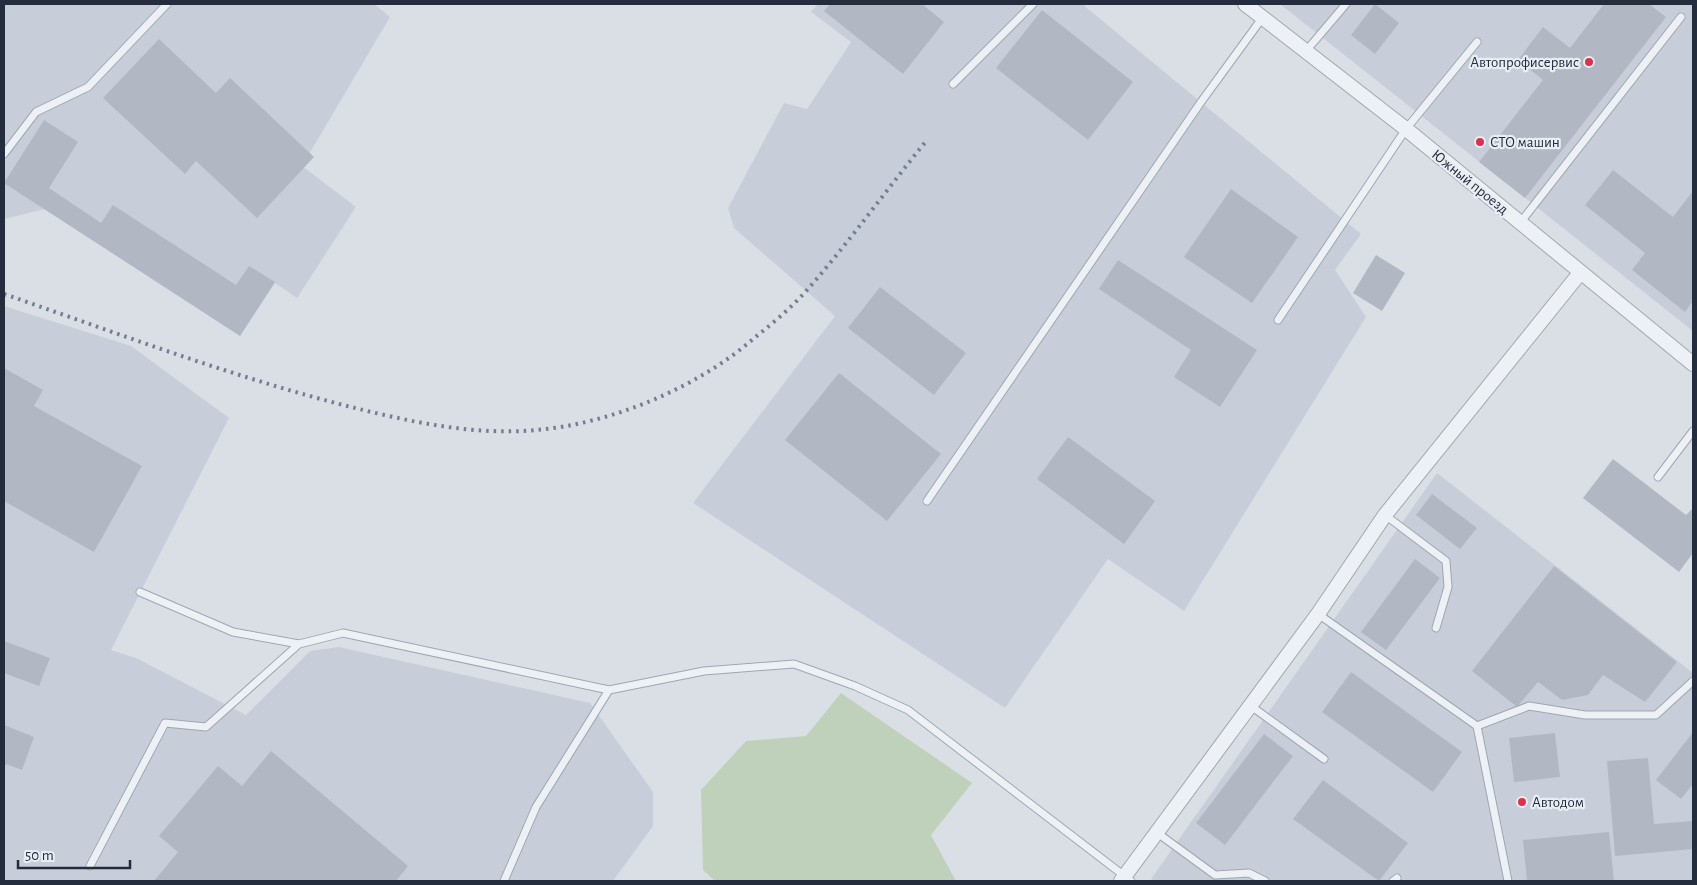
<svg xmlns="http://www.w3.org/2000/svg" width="1697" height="885" font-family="'Alegreya Sans',sans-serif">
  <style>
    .built { fill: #c8ced9 }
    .green { fill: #c0d1bb }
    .building { fill: #b1b8c3 }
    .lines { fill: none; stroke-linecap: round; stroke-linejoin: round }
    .service-casing { stroke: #a0a6b0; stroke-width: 9 }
    .minor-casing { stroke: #a0a6b0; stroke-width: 16 }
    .service { stroke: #edf0f5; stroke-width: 7 }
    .minor { stroke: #edf0f5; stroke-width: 14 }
    .rail { stroke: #737e91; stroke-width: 4; stroke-dasharray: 2.5 5; stroke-linecap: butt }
    .poi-dot { fill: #d8334c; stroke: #e9eef4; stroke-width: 2 }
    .labels { text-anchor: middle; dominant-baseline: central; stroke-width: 4.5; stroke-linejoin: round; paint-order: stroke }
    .poi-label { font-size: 15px; fill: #242d3d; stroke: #e9eef4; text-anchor: start }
    .street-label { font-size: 15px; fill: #242d3d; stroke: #e9eef4 }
  </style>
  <rect width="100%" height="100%" fill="#dadfe6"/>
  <path class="built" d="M4,4h370l16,13 -88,149 54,41 -59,91 -22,-15 -35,53 -195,-127 -41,10z
    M818,4h264l279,230 -26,36 31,47 -182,294 -76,-52 -103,149 -312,-205 142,-187 -101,-88 -6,-20 56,-105 23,6 44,-67 -40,-30z
    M1280,4h413v327l-159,-126z
    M4,306l127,40 98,72 -118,232 27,9 108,56 64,-64 29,-4 251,56 63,89v34l-40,55h-609z
    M1437,473l256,200v208h-538l-4,-2z"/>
  <path class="green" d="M841,693l131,90 -41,52 25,46h-241l-12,-11 -2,-80 45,-49 60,-5z"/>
  <path class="building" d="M830,4h92l22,18 -41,52 -79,-63z
    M1375,4l24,19 -24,31 -24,-19z
    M1604,4h45l17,13 -141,181 -46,-36 64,-82 -25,-20 25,-33 27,21z
    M1042,10l91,72 -45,58 -92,-72z
    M159,39l57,54 14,-15 84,79 -57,61 -61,-57 -11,13 -82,-76z
    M44,120l34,22 -29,46 52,35 12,-18 123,80 13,-19 26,16 -35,54 -236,-153z
    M1613,170l60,47 20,-26v110l-8,11 -53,-42 13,-17 -60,-48z
    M1231,189l67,48 -46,66 -68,-46z
    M1376,255l29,18 -23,38 -29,-18z
    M1118,260l139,90 -37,57 -46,-30 17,-27 -92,-61z
    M880,287l86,66 -32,42 -86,-67z
    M4,368l39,22 -9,16 108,60 -48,86 -90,-51z
    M839,373l102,81 -54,67 -102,-81z
    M1068,437l87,64 -31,43 -87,-65z
    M1613,459l73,56 7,-7v45l-14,19 -96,-74z
    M1432,494l45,34 -17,21 -44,-34z
    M1415,559l25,19 -54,72 -25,-18z
    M1554,566l123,96 -32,40 -42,-27 -15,20 -26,5 -24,-18 -21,25 -45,-36z
    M4,641l46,17 -11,28 -35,-13z
    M1351,672l111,80 -29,40 -111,-80z
    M4,725l30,12 -12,33 -16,-6 -2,5z
    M1693,732v52l-12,15 -25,-19z
    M1555,733l5,44 -46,5 -5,-44z
    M1264,734l29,22 -68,89 -29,-22z
    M271,751l137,115 -12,15h-242l24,-29 -19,-16 59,-70 24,20z
    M1648,758l6,66 39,-3v28l-78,7 -8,-95z
    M1323,780l85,63 -29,38 -86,-62z
    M1609,832l5,49h-87l-4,-41z"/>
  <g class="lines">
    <defs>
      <path id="service" d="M1306,51l40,-47
        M953,84l80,-80
        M4,154l32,-42 52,-25 79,-83
        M1520,223l161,-206
        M1278,320l128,-191 71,-87
        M1658,477l35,-46
        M927,501l274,-399 62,-85
        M1385,515l61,46 2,26 -12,41
        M140,592l93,40 66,12 44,-11 266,57 95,-19 90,-7 61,22 53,24 223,171
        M1318,614l159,112 31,155
        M1251,706l73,53
        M1477,726l52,-20 56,9h71l37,-34
        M1156,832l59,43 34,-2 16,8
        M90,866l75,-143 41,4 93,-83
        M504,881l32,-74 73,-117
        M1393,881l4,-3"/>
      <path id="minor" d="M1245,4l161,125 287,235
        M1121,881l197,-267 67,-99 195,-242"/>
    </defs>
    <use href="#service" class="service-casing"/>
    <use href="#minor" class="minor-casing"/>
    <use href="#service" class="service"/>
    <use href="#minor" class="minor"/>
    <path class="rail" d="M4,294c113,39 226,82 343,112 60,15 126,30 189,24 74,-6 161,-42 217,-91 19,-15 39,-32 55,-50 42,-48 79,-100 119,-149"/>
  </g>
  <g class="poi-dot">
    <circle cx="1589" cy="62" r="5"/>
    <circle cx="1480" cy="142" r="5"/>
    <circle cx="1522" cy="802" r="5"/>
  </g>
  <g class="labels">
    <g class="poi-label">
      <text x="1579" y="62" text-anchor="end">Автопрофисервис</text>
      <text x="1490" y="142">СТО машин</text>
      <text x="1532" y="802">Автодом</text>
    </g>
    <g class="street-label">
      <text transform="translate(1470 182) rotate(39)">Южный проезд</text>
    </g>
  </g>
  <rect width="1697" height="885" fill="none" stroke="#242d3d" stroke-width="10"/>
  <path d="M18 860v8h112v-8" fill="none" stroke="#242d3d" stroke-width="2.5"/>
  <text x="25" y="860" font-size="15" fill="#242d3d" stroke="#e9eef4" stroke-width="4" paint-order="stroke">50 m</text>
</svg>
